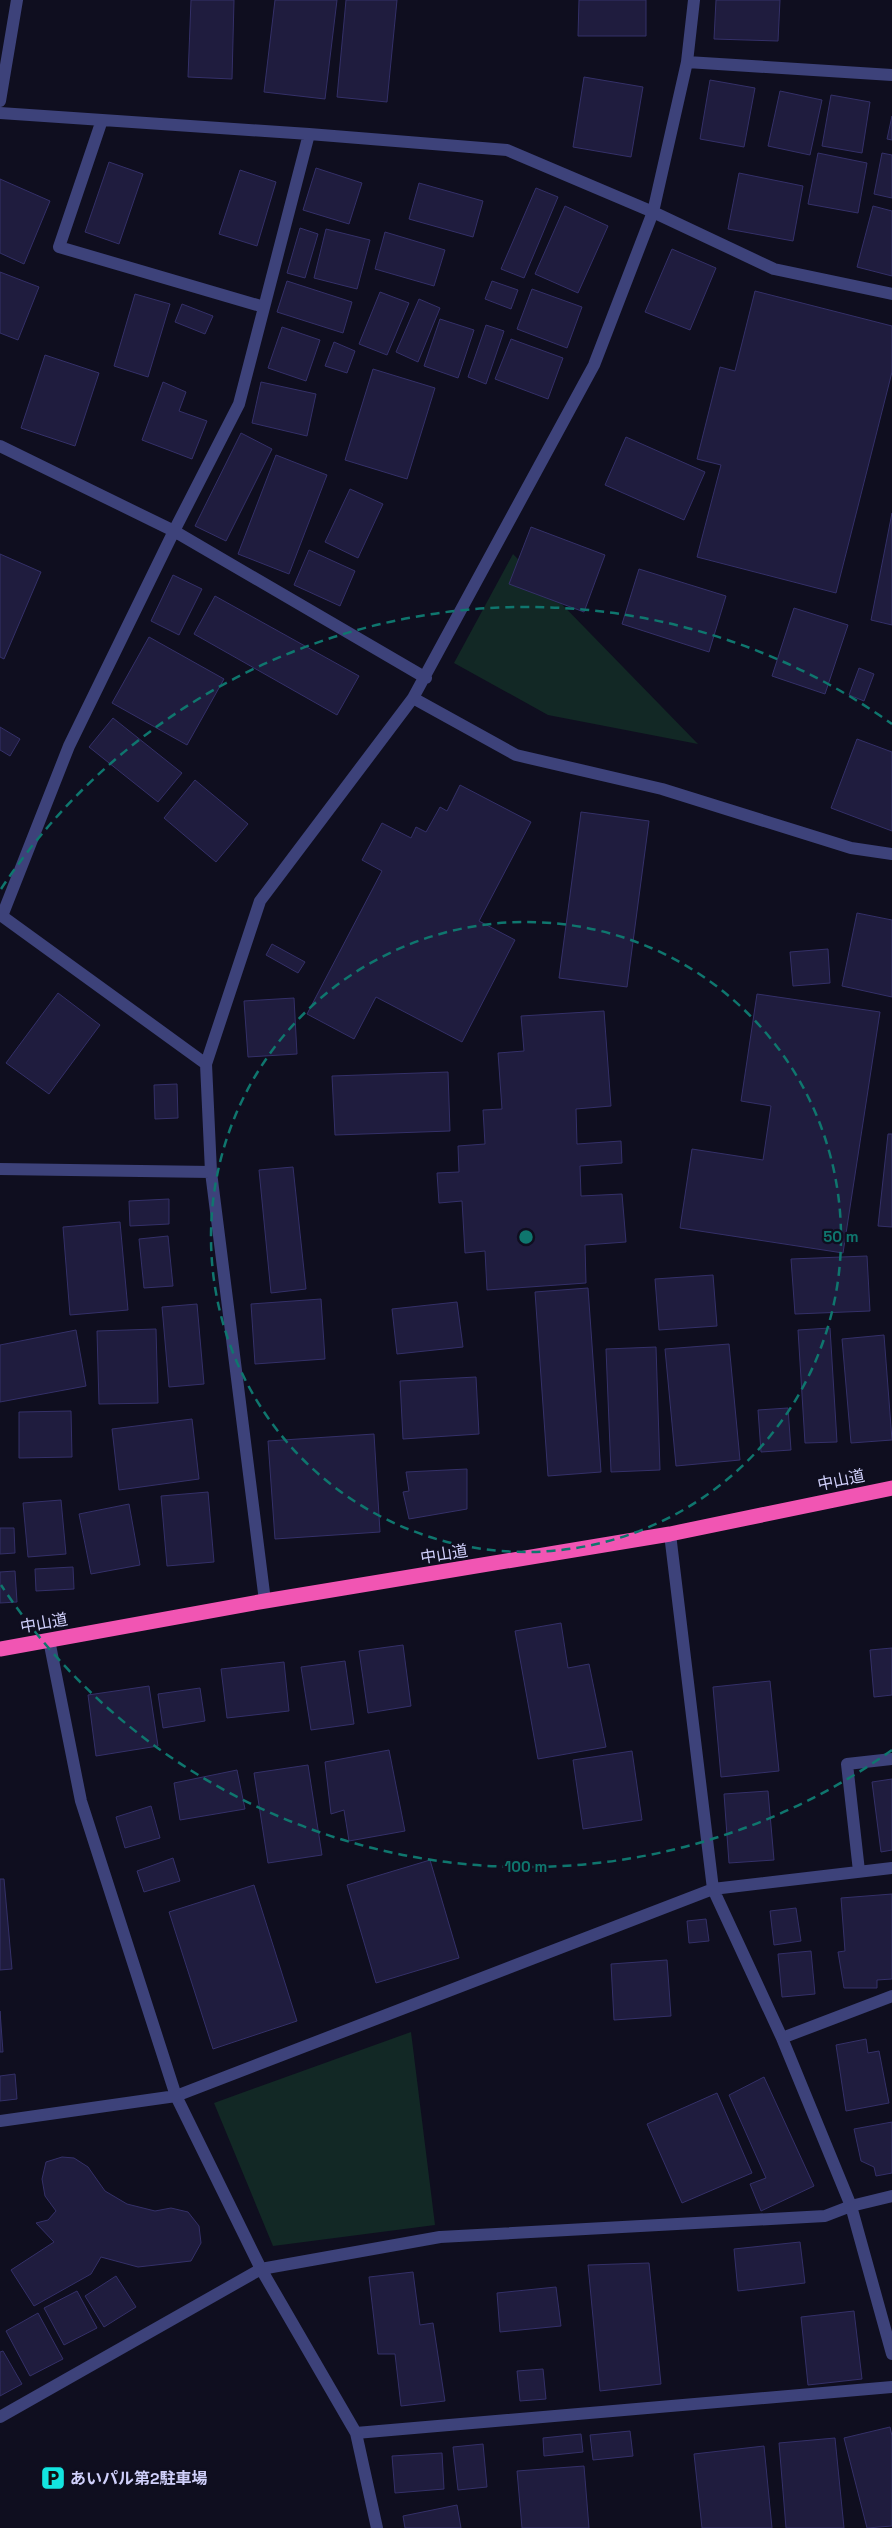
<svg xmlns="http://www.w3.org/2000/svg" width="892" height="2528" font-family="'Space Grotesk','Noto Sans JP',sans-serif">
  <style>
    .green { fill: #122825 }
    .building { fill: #1f1c3e; stroke: #343068 }
    .lines { fill: none; stroke-linecap: round; stroke-linejoin: round }
    .minor { stroke: #3d427a; stroke-width: 12 }
    .highway { stroke: #f155b3; stroke-width: 15 }
    .ring { fill: none; stroke: #0f766e; stroke-width: 2.5; stroke-dasharray: 9 6 }
    .labels { text-anchor: middle; dominant-baseline: central; stroke-width: 4.5; stroke-linejoin: round; paint-order: stroke }
    .street-label { font-size: 16px; fill: #d0d0fb; stroke: #0f0e1f }
    .poi-label { font-size: 16px; font-weight: bold; fill: #d0d0fb; stroke: #0f0e1f; text-anchor: start }
    .centre { fill: #0f766e; stroke: #0f0e1f; stroke-width: 2.5 }
    .ring-label { font-size: 15px; text-anchor: middle; font-weight: bold; fill: #0f766e; stroke: #0f0e1f; stroke-width: 4.5; stroke-linejoin: round; paint-order: stroke }
  </style>
  <rect width="100%" height="100%" fill="#0f0e1f"/>
  <path class="green" d="M513,554l185,190 -150,-29 -94,-52z
    M411,2032l24,193 -162,21 -59,-143z"/>
  <path class="building" d="M191,0h43l-2,79 -44,-2z
    M275,0h62l-12,99 -61,-7z
    M346,0h51l-10,102 -50,-5z
    M579,0h67v36h-68z
    M716,0h64l-2,41 -64,-2z
    M584,77l59,10 -12,70 -58,-10z
    M710,80l45,8 -11,59 -44,-8z
    M780,91l42,9 -12,55 -42,-9z
    M831,95l39,7 -8,51 -40,-7z
    M892,116v24l-5,-1z
    M818,153l49,10 -9,50 -50,-9z
    M882,153l10,2v43l-18,-4z
    M109,162l34,12 -24,70 -34,-12z
    M316,168l46,15 -13,41 -46,-14z
    M240,170l36,12 -19,64 -38,-12z
    M739,173l64,13 -10,55 -65,-12z
    M0,179l50,22 -26,63 -24,-11z
    M419,183l64,18 -10,36 -64,-18z
    M536,188l22,9 -34,81 -23,-9z
    M565,206l43,20 -30,67 -43,-19z
    M873,206l19,5v65l-35,-9z
    M300,228l18,6 -13,44 -18,-5z
    M326,229l44,11 -13,49 -43,-11z
    M385,232l60,18 -11,36 -59,-17z
    M672,249l44,19 -26,62 -45,-18z
    M0,272l39,15 -21,53 -18,-7z
    M287,281l65,21 -9,31 -66,-21z
    M492,281l26,9 -7,19 -26,-10z
    M532,289l50,18 -15,41 -50,-19z
    M755,291l137,35v46l-56,221 -139,-36 24,-92 -24,-6 23,-92 15,4z
    M380,292l29,11 -22,52 -28,-11z
    M135,294l35,10 -22,73 -34,-11z
    M419,299l21,9 -22,54 -22,-10z
    M182,304l31,12 -8,18 -30,-12z
    M440,319l34,11 -16,48 -34,-12z
    M486,325l18,6 -18,53 -18,-7z
    M282,327l38,13 -14,41 -38,-13z
    M511,339l52,19 -15,41 -53,-20z
    M334,342l21,9 -8,22 -22,-7z
    M45,355l54,18 -24,73 -54,-18z
    M373,369l62,19 -28,91 -62,-19z
    M163,382l23,10 -7,19 28,10 -15,38 -50,-19z
    M261,382l55,12 -9,42 -55,-13z
    M241,433l31,16 -46,92 -31,-15z
    M626,437l79,35 -21,48 -79,-35z
    M276,455l51,20 -38,99 -51,-20z
    M350,489l33,15 -25,54 -33,-16z
    M892,513v112l-21,-5z
    M531,527l74,28 -21,57 -75,-28z
    M309,550l46,21 -15,35 -46,-21z
    M0,554l41,18 -37,87 -4,-2z
    M639,569l87,27 -17,56 -87,-28z
    M173,575l29,14 -23,46 -28,-14z
    M215,596l144,80 -22,39 -143,-81z
    M794,608l54,17 -23,69 -53,-18z
    M149,637l75,42 -37,66 -75,-42z
    M859,668l15,6 -10,27 -15,-6z
    M113,718l69,55 -24,29 -69,-55z
    M0,727l20,12 -10,17 -10,-6z
    M857,739l35,13v79l-61,-23z
    M195,780l53,44 -32,38 -52,-44z
    M460,785l71,37 -52,99 36,19 -53,102 -86,-45 -22,42 -47,-25 75,-143 -20,-11 20,-37 29,15 5,-11 10,5 14,-25 7,4z
    M581,812l68,9 -22,166 -68,-9z
    M857,913l35,7v77l-50,-11z
    M272,944l33,18 -7,11 -32,-18z
    M828,949l2,34 -37,3 -3,-34z
    M58,993l42,32 -51,69 -43,-31z
    M757,994l123,18 -37,241 -163,-25 12,-79 71,11 8,-54 -30,-5z
    M294,998l3,56 -49,3 -4,-56z
    M604,1011l7,95 -35,3 1,35 44,-3 1,22 -42,3 1,30 41,-2 4,48 -41,3 1,38 -99,7 -2,-39 -20,2 -3,-52 -23,2 -2,-30 22,-1 -1,-26 27,-2 -2,-34 19,-1 -4,-56 26,-2 -3,-35z
    M448,1072l2,59 -115,4 -3,-59z
    M177,1084l1,34 -23,1 -1,-34z
    M888,1134h4v93l-14,-1z
    M293,1167l13,122 -35,4 -12,-123z
    M169,1199v25l-39,2 -1,-25z
    M120,1222l8,88 -58,5 -7,-88z
    M168,1236l5,50 -29,2 -5,-49z
    M867,1256l3,55 -75,3 -4,-55z
    M713,1275l4,51 -58,4 -4,-51z
    M588,1288l13,184 -53,4 -13,-184z
    M321,1299l4,60 -70,5 -4,-60z
    M457,1302l6,45 -66,7 -5,-45z
    M197,1304l7,80 -35,3 -7,-80z
    M830,1328l7,114 -32,1 -7,-113z
    M156,1329l2,74 -59,1 -2,-73z
    M76,1330l10,56 -86,16v-57z
    M884,1335l8,105 -41,3 -9,-104z
    M729,1344l11,116 -64,6 -11,-117z
    M656,1347l4,123 -49,2 -5,-123z
    M476,1377l3,57 -76,5 -3,-58z
    M788,1408l3,42 -30,2 -3,-42z
    M71,1411l1,46 -53,1v-46z
    M192,1419l7,60 -80,11 -7,-61z
    M374,1434l6,98 -105,7 -7,-98z
    M467,1469v40l-58,10 -6,-27 6,-1 -3,-19z
    M208,1492l6,70 -47,4 -6,-70z
    M61,1500l5,54 -38,3 -5,-54z
    M129,1504l11,61 -49,9 -12,-60z
    M0,1528h14l1,25 -15,1z
    M73,1567l1,22 -38,2 -1,-22z
    M15,1571l2,31 -17,1v-31z
    M561,1623l7,45 21,-4 17,83 -68,12 -23,-128z
    M403,1645l8,61 -43,7 -9,-62z
    M892,1648v47l-18,2 -4,-47z
    M345,1661l9,63 -43,6 -10,-63z
    M284,1662l5,49 -62,7 -6,-49z
    M770,1681l9,90 -58,6 -8,-90z
    M149,1686l9,60 -62,10 -8,-61z
    M200,1688l5,33 -42,7 -5,-34z
    M389,1750l16,81 -56,10 -5,-31 -13,4 -6,-52z
    M632,1751l10,69 -59,9 -10,-69z
    M308,1765l14,90 -54,8 -14,-90z
    M237,1770l8,39 -65,11 -6,-37z
    M892,1779v71l-11,2 -9,-70z
    M768,1791l6,69 -45,3 -5,-69z
    M151,1806l9,32 -35,10 -9,-31z
    M173,1858l7,23 -36,11 -7,-21z
    M430,1860l29,98 -83,25 -29,-98z
    M0,1879h4l8,90 -12,1z
    M254,1885l43,136 -84,28 -44,-137z
    M892,1894v85l-15,1v8h-33l-6,-36 7,-1 -4,-53z
    M796,1908l5,33 -27,4 -4,-34z
    M706,1919l3,22 -20,2 -2,-22z
    M811,1951l4,43 -33,3 -4,-43z
    M667,1960l4,56 -57,4 -3,-56z
    M0,2011l3,41h-3z
    M866,2039l2,14 11,-2 10,52 -43,8 -10,-66z
    M15,2074l2,25 -17,2v-25z
    M764,2077l50,109 -53,25 -11,-27 16,-6 -37,-83z
    M717,2093l35,80 -70,30 -35,-79z
    M892,2122v51l-16,3 -2,-9 -13,-6 -7,-32z
    M62,2157l12,1 14,9 17,24 22,13 28,7 16,-3 17,4 11,14 2,17 -10,18 -53,6 -37,-10 -10,17 -57,32 -23,-36 43,-28 -18,-19 12,-3 8,-9 -11,-15 -3,-17 4,-17z
    M800,2242l5,41 -67,8 -4,-42z
    M649,2263l12,121 -61,7 -12,-126z
    M413,2272l7,53 13,-2 12,78 -44,5 -6,-52h-17l-9,-77z
    M116,2276l20,31 -32,20 -19,-31z
    M556,2287l5,39 -61,6 -3,-39z
    M77,2291l20,37 -33,17 -20,-37z
    M854,2311l8,68 -54,6 -7,-68z
    M38,2313l25,46 -33,17 -24,-45z
    M3,2351l19,33 -22,12v-44z
    M543,2369l3,30 -26,2 -3,-30z
    M890,2427l2,9v90l-25,2 -23,-90z
    M630,2431l3,25 -40,4 -3,-25z
    M581,2434l2,18 -39,4 -1,-18z
    M835,2438l9,90h-58l-7,-85z
    M483,2444l4,43 -29,3 -5,-43z
    M764,2446l8,82h-70l-8,-74z
    M442,2453l2,36 -49,4 -3,-37z
    M584,2466l5,62h-67l-5,-57z
    M457,2505l4,23h-56l-2,-12z"/>
  <g class="lines">
    <path class="minor" d="M687,62l205,13
      M0,101l17,-101
      M0,113l309,21 198,16 146,62 121,57 118,25
      M102,120l-43,127 205,60
      M0,446l174,85 252,147
      M413,698l103,57 146,34 189,59 41,6
      M206,1064l-204,-148 67,-170 105,-215 65,-127 70,-270
      M0,1169l211,3
      M670,1534l43,355 69,149 69,168 41,148
      M265,1601l-54,-429 -5,-108 54,-163 153,-203 181,-333 59,-153 34,-150 7,-62
      M49,1640l32,161 95,295 85,173 95,164 21,95
      M859,1871l-12,-107 45,-5
      M782,2038l110,-42
      M0,2121l176,-25 537,-207 179,-21
      M0,2417l261,-148 179,-32 385,-21 26,-10 41,-10
      M356,2433l536,-46"/>
    <path class="highway" d="M0,1649l265,-48 405,-67 222,-46"/>
  </g>
  <g class="ring">
    <circle cx="526" cy="1237" r="315"/>
    <path d="M892 1750A630 630 0 0 1 1 1585M1 889A630 630 0 0 1 892 724"/>
  </g>
  <defs>
    <symbol id="parking-square" viewBox="-11 -11 22 22"><rect x="-9" y="-9" width="18" height="18" rx="4" fill="#13e5e0" stroke="#0f0e1f"/><path d="M-3.5-5.5H1a3.5 3.5 0 0 1 0 7H-1V5.5H-3.5ZM-1-3.4V-.6H.8a1.4 1.4 0 0 0 0-2.8Z" fill="#111"/></symbol>
  </defs>
  <g fill-rule="evenodd">
    <use href="#parking-square" x="39" y="2464" width="28" height="28"/>
  </g>
  <g class="labels">
    <g class="street-label">
      <text transform="translate(841 1480) rotate(-12)">中山道</text>
      <text transform="translate(444 1554) rotate(-9)">中山道</text>
      <text transform="translate(44 1623) rotate(-10)">中山道</text>
    </g>
    <g class="poi-label">
      <text x="70" y="2478">あいパル第2駐車場</text>
    </g>
  </g>
  <circle cx="526" cy="1237" r="8" class="centre"/>
  <g class="ring-label">
    <text x="841" y="1242">50 m</text>
    <text x="526" y="1872">100 m</text>
  </g>
</svg>
